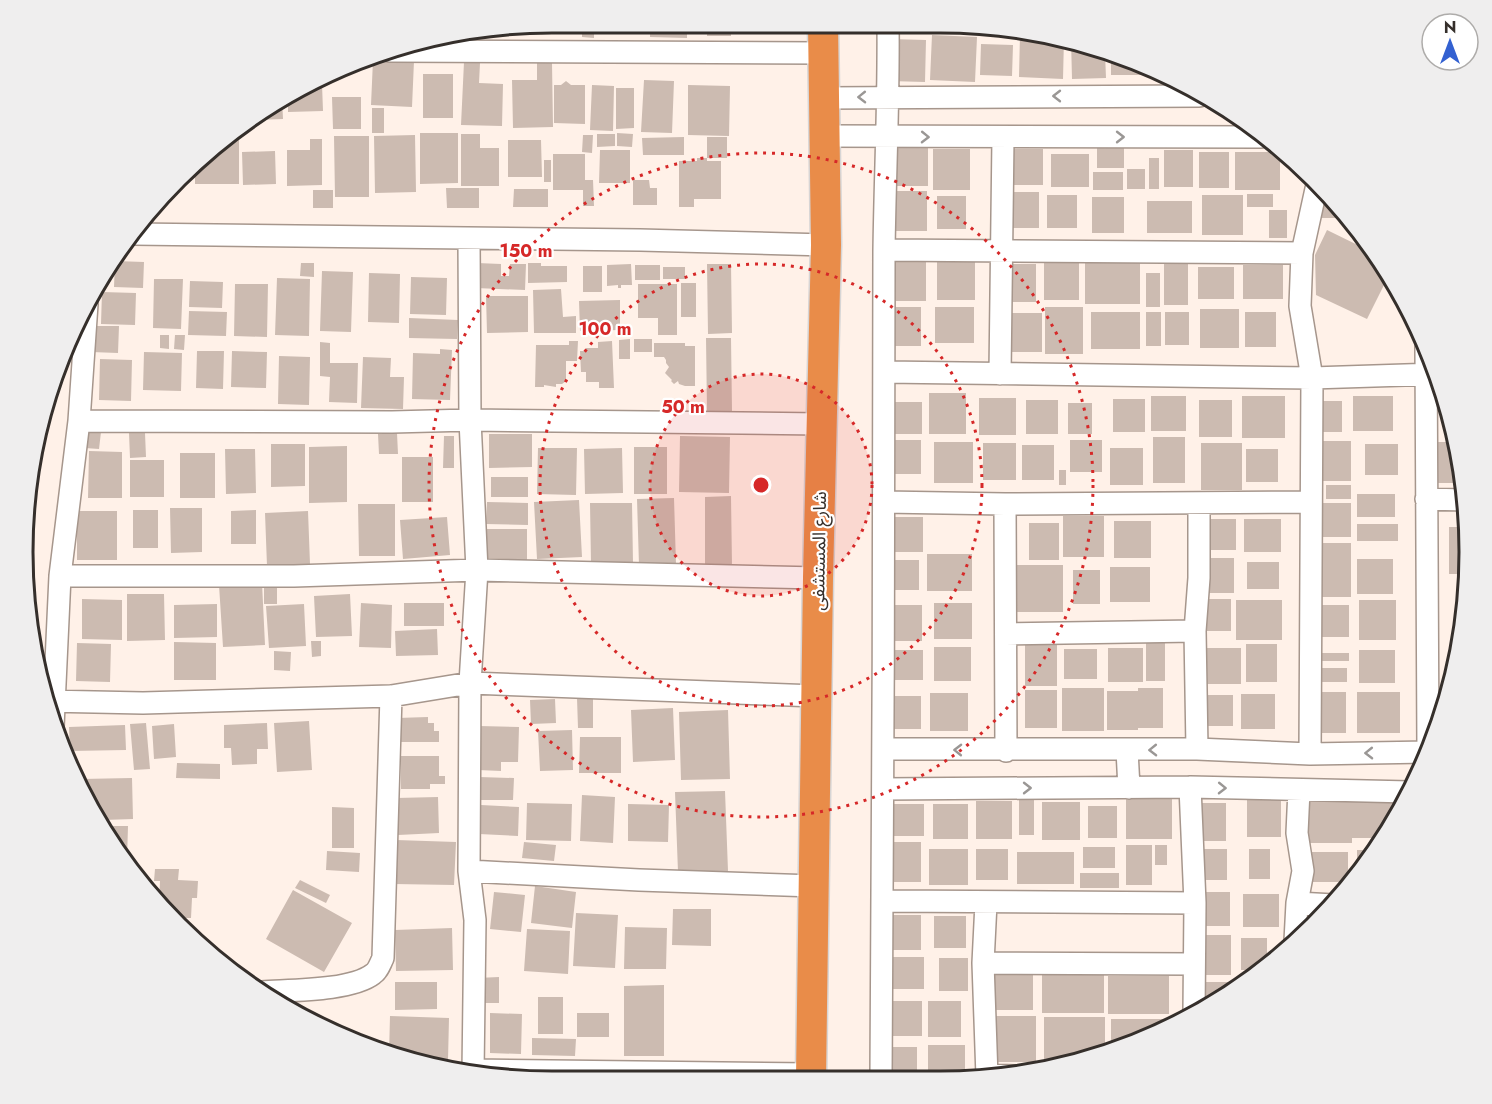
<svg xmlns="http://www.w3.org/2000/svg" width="1492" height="1104" font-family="Jost,'Noto Sans Arabic',sans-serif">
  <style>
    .building { fill: #ccbbb1 }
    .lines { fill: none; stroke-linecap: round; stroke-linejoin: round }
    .minor-casing { stroke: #a6968c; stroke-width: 24 }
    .highway-casing { stroke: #d7d5d5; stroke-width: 33 }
    .minor { stroke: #fff; stroke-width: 21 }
    .highway { stroke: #e98c49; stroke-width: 30 }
    .oneway { stroke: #9a9795 }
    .ring { fill: none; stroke: #d62828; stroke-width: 3; stroke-dasharray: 3 6 }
    .labels { text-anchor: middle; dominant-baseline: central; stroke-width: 4.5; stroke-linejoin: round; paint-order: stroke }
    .street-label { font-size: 18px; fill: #352f2b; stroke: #fff }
    .rim { fill: none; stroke: #352f2b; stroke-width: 3 }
    .centre { fill: #d62828; stroke: #fff; stroke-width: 3 }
    .ring-label { font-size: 18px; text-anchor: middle; font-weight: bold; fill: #d62828; stroke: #fff; stroke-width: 4.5; stroke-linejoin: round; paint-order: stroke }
  </style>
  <rect width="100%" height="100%" fill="#fff1e8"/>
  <path class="building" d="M582,23h12v15l-12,-1z
    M600,23h35v7h-35z
    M650,23h37v15l-37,-1z
    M707,23h24v13h-24z
    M900,23l36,1v7h-36z
    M1020,34l24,1 20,3 -1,41 -44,-2z
    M932,35l45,2 -2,45 -45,-2z
    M890,39l36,1 -1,42 -36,-1z
    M1071,39l34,14 1,25 -34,1z
    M981,44l32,1 -1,31 -32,-1z
    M1111,56l38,17v2h-38z
    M373,60l41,1 -2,46 -41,-2z
    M464,62l16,1 -1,20 24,1 -1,42 -41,-1z
    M537,63h15l1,64 -40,1 -1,-48h25z
    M423,74h30v44h-30z
    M644,80l30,1 -2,52 -31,-1z
    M566,81l5,4h14v39l-31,-1v-38h7z
    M310,84h12l1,27 -35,1v-19z
    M592,85l22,1 -1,45 -23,-1z
    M688,85l42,1 -1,50 -41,-1z
    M616,88h18v40l-18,1z
    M332,97h29v32h-28z
    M282,98l1,21 -28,1z
    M372,108h12v25h-12z
    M239,133v51h-44v-15z
    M420,133h38v50l-38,1z
    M617,133l16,1 -1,13 -15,-1z
    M461,134h19v14h19v38h-38z
    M597,134h18v12l-18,1z
    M415,135l1,57 -41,1 -1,-57z
    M583,135h10l-1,18 -10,-1z
    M334,136h35v61h-34z
    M684,137v18h-41l-1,-17z
    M707,137h20v21h-20z
    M310,139h12v46l-35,1v-36h23z
    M508,140h33l1,37h-34z
    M888,145h40v41h-40z
    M1097,148h27v20h-27z
    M933,149h37v41h-37z
    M1006,149h37v36h-37z
    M600,150h30v33h-31z
    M1164,150h29v37h-29z
    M275,151l1,33 -33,1 -1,-33z
    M1199,152h30v36h-30z
    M1235,152h42l3,3v35h-45z
    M553,154h32v26h8l1,26h-11v-16h-30z
    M1051,154h38v33h-38z
    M697,158h10v3h14v38h-27v8h-15v-46h18z
    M1149,158h10v31h-10z
    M544,160h7v22h-7z
    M1127,169h18v20h-18z
    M1093,172h30v18h-30z
    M633,180h16l1,8h7v17h-24z
    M446,188h33v20h-32z
    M514,189h34v18h-35z
    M313,190h20v18h-20z
    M890,191h37v40h-37z
    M1005,192h34v36h-34z
    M1247,194h26v13h-26z
    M1322,194l26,24h-26z
    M1047,195h30v33h-30z
    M1202,195h41v40h-41z
    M937,196h29v33h-29z
    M1092,197h32v36h-32z
    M1147,201h45v32h-45z
    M1269,210h18v28h-18z
    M1327,230l47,23 15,22 -22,44 -51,-24 -1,-40z
    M888,255h38v46h-38z
    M115,261l29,1 -1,26 -29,-1z
    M937,262h38v38h-38z
    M1164,262h24v43h-24z
    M301,263h13v14l-14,-1z
    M477,263l24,1v12h8l1,-12h16l-1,26 -49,-2z
    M528,263h13v3h26v16l-39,1z
    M1044,263h35v37h-35z
    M1085,263h55v41h-55z
    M631,264l1,21h-11v3h-3v-3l-11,1v-21z
    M707,264h24l1,69 -24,1z
    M1005,264h31v38h-31z
    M635,265h25v15h-25z
    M1243,265h40v34h-40z
    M583,266h19v26h-19z
    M663,267h22v12h-22z
    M1198,267h36v32h-36z
    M322,271l31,1 -2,60 -31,-1z
    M369,273l31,1 -1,49 -31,-1z
    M1146,273h14v34h-14z
    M411,277l36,1 -1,37 -36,-1z
    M277,278l33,1 -1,57 -34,-1z
    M154,279h29l-2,50 -28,-1z
    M190,281l33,1 -1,26 -33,-1z
    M681,283h15v34h-15z
    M235,284h33l-1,53 -33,-1z
    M638,284h39v51h-19v-17h-20z
    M561,289l2,28 13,-1v17h-42l-1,-43z
    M102,292l34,1 -1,32 -34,-1z
    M486,296h42v36l-41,1z
    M620,300v30l-40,1 -1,-30z
    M889,307h32v39h-32z
    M935,307h39v36h-39z
    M1045,307h38v47h-38z
    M1200,309h39v39h-39z
    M189,311l38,1 -1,24 -38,-1z
    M1091,312h49v37h-49z
    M1146,312h15v34h-15z
    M1165,312h24v33h-24z
    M1245,312h31v35h-31z
    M1006,313h36v39h-36z
    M409,318l49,2 -1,19 -48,-1z
    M92,326h27l-1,27 -27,-1z
    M160,335h9v14l-9,-1z
    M175,335h10l-1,15 -10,-1z
    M706,338h25l1,73h-25z
    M630,339v20h-11v-19z
    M634,339h18v13h-18z
    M569,341h9l-1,20h-11v20l-4,3h-6v3l-12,-2v2h-9l1,-42h33z
    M612,341l2,47h-15v-6h-13v-10h-5l-1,-21h6v-3h12v-6z
    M320,342l10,1v20h28l-1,40 -28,-1 1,-25 -10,-1z
    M654,343h31v3h10v40h-10l-6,-2 -1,-3 -4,3 -3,-3 1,-1 -7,-7 4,-6 -3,-4v-3l-2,-3h-10z
    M440,349l12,1 -2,50 -38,-1 1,-46 27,1z
    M197,351h27l-1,38 -27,-1z
    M232,351l35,1 -1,36 -35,-1z
    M144,352l38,1 -1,38 -38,-1z
    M279,356l31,1 -1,48 -31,-1z
    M363,357l28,1 -1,19h14l-1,32 -42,-1z
    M100,359l32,1 -1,41 -32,-1z
    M929,393h37v41h-37z
    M1151,396h35v35h-35z
    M1242,396h43v42h-43z
    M1353,396h40v35h-40z
    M979,398h37v37h-37z
    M1113,399h32v33h-32z
    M1026,400h32v34h-32z
    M1199,400h33v37h-33z
    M1316,401h26v31h-26z
    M891,402h31v32h-31z
    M1068,403h24v31h-24z
    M87,430l14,2 -2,17 -14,-1z
    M129,433h16l1,24 -16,1z
    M397,433l1,21h-19l-1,-20z
    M489,434h43v33l-43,1z
    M444,436h10v32h-11z
    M680,436l50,1 -1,56 -50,-1z
    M1153,437h32v46h-32z
    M890,440h31v34h-31z
    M1070,440h32v32h-32z
    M1315,441h36v40h-36z
    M934,442h39v41h-39z
    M1432,442h24l7,41h-31z
    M983,443h33v37h-33z
    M1201,443h41v47h-41z
    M271,444h34v42l-34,1z
    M1365,444h33v31h-33z
    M1022,445h32v35h-32z
    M347,446v56l-38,1v-56z
    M634,447h33v47h-33z
    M538,448h39l-1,47 -39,-1z
    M622,448l1,45 -38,1 -1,-45z
    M1110,448h33v37h-33z
    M225,449h30l1,44 -30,1z
    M1246,449h32v33h-32z
    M89,451l33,1v46h-34z
    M180,453h35v45h-35z
    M402,457h31v45h-31z
    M130,460h34v37h-34z
    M1059,470h7v15h-7z
    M491,477h37v20h-37z
    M1326,485h25v14h-25z
    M1357,494h38v23h-38z
    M731,496l1,70h-27v-69z
    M674,498l2,66 -37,1 -2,-66z
    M579,500l3,57 -45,2 -3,-57z
    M487,502l41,1v22l-42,-1z
    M590,503h42l1,60h-42z
    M1317,503h34v34h-34z
    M358,504h37v52h-36z
    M170,508h32v44l-31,1z
    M133,510h25v38h-25z
    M256,510v34h-25v-33z
    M77,511h40v49h-40z
    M308,511l2,53 -43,2 -2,-53z
    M1063,516h41v41h-41z
    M447,517l3,38 -47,4 -3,-39z
    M890,517h33v35h-33z
    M1203,519h33v31h-33z
    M1244,519h37v33h-37z
    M1114,521h37v37h-37z
    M1029,523h30v37h-30z
    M1357,524h41v17h-41z
    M1449,527h19l-1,47h-18z
    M480,529h47v32l-47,-1z
    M1315,543h36v54h-36z
    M927,554h45v37h-45z
    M1201,558h33v35h-33z
    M1357,559h36v35h-36z
    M894,560h25v30h-25z
    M1247,562h32v27h-32z
    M1008,565h55v47h-55z
    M1110,567h40v35h-40z
    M1073,570h27v34h-27z
    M264,582h13v22h-13z
    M262,583l3,62 -42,2 -4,-62z
    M127,594h37l1,46 -38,1z
    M350,594l2,42 -36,1 -2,-41z
    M82,599l40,1v40l-40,-1z
    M1201,599h30v32h-30z
    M1236,600h46v40h-46z
    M1359,600h37v40h-37z
    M361,603l31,2 -1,43 -32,-1z
    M404,603h40v23h-40z
    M934,603h38v36h-38z
    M217,604v33l-43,1v-33z
    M304,604l2,42 -37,2 -3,-42z
    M890,605h32v36h-32z
    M1318,605h31v32h-31z
    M437,629l1,26 -42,1 -1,-25z
    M311,641h10v15l-9,1z
    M174,642l42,1v37h-42z
    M77,643l34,1 -1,38 -34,-1z
    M1146,643h19v38h-19z
    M1246,644h31v38h-31z
    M1025,645h32v41h-32z
    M934,647h37v34h-37z
    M1108,648h35v34h-35z
    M1202,648h39v36h-39z
    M1064,649h33v30h-33z
    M891,650h32v30h-32z
    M1359,650h36v33h-36z
    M274,651l17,1 -1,19 -16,-1z
    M1313,653h36v8h-36z
    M1319,668h28v14h-28z
    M1062,688h42v43h-42z
    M1138,688h25v40h-25v2h-31v-39h31z
    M1025,690h32v38h-32z
    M1315,692h31v41h-31z
    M1357,692h43v41h-43z
    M930,693h38v38h-38z
    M1241,694h34v35h-34z
    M1201,695h32v31h-32z
    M886,696h35v33h-35z
    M593,697v31h-15l-1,-30z
    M555,699l1,24 -25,1 -1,-24z
    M673,708l2,52 -42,2 -2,-52z
    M728,710l2,69 -49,1 -2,-68z
    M428,717v6h6v8h5v11h-46l4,-24z
    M309,721l3,49 -35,2 -3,-49z
    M146,723l4,46 -16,1 -4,-46z
    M267,723l1,26h-11v15l-25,1 -1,-17h-7v-23z
    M174,724l2,33 -22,2 -2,-33z
    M125,725l1,25 -56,1 -1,-24z
    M479,726l40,1 -1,35h-17v9l-23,-1z
    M572,730l1,40 -33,1 -2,-40z
    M580,737h41v36h-42z
    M401,756h38v20h6v8h-15v5h-29z
    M177,763l43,1v15l-44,-1z
    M479,777l35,1 -1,22h-35z
    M132,778l1,41 -30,1 -22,-41z
    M725,791l3,80 -50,1 -3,-80z
    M582,795l33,2 -2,46 -33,-2z
    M1309,796l90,2v17l-16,23h-31v5h-43z
    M438,797l1,36 -41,2 -2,-37z
    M1126,798h46v41h-46z
    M1247,798h34v39h-34z
    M1019,800h15v35h-15z
    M976,801h36v38h-36z
    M1042,802h38v38h-38z
    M527,803l45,1 -1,37 -45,-1z
    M1198,803h28v38h-28z
    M628,804l41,1 -1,37 -40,-1z
    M887,804h37v32h-37z
    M933,804h35v35h-35z
    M481,805l38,2 -1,29 -39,-2z
    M1088,806h29v32h-29z
    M332,807l22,1v40h-22z
    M106,826h22l-1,34h-3z
    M396,840l60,2 -2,43 -60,-1z
    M524,842l32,3 -2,16 -32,-3z
    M889,842h32v40h-32z
    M1126,845h26v40h-26z
    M1155,845h12v20h-12z
    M1083,847h32v21h-32z
    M929,849h39v36h-39z
    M976,849h32v31h-32z
    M1198,849h29v31h-29z
    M1249,849h21v30h-21z
    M1357,850h17l-17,24z
    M327,851l33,2 -1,19 -33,-2z
    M1017,852h57v32h-57z
    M1311,852h37v30h-37z
    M155,869h24l-1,11 20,1 -1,17h-5l-1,20h-18l-4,-4v-5h-4l-6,-5 1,-23h-6z
    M1080,873h39v15h-39z
    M300,880l30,15 -4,8 -31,-15z
    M535,886l41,6 -4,36 -41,-5z
    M293,890l59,33 -28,49 -58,-33z
    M494,892l31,3 -4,37 -31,-3z
    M1201,892h29v34h-29z
    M1243,894h36v33h-36z
    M673,909h38v37l-39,-1z
    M576,913l42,2 -3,53 -42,-2z
    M889,915h32v35h-32z
    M934,916h32v32h-32z
    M625,927l42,1 -1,41h-42z
    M452,928l1,42 -57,1 -1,-41z
    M527,929l43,2 -2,43 -44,-3z
    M1200,935h31v40h-31z
    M1241,938h26v30l-2,2h-24z
    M891,957h33v32h-33z
    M939,958h29v33h-29z
    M995,971h38v39h-38z
    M1042,973h62v40h-62z
    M1108,976h61v38h-61z
    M499,977v26h-22v-25z
    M395,982h42v27l-42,1z
    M1201,982h32v7l-32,18z
    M664,985v71h-40v-70z
    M538,997h25v37h-25z
    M887,1001h35v35h-35z
    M928,1001h33v36h-33z
    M490,1013l32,1 -1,40 -31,-1z
    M577,1013h32v24h-32z
    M390,1016l59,2 -1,42 -40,-1 -19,-4z
    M993,1016h43v46h-43z
    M1044,1017h61v34l-36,10h-25z
    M1111,1019h57v8l-26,14 -31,9z
    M532,1038l44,1 -1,17 -43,-1z
    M928,1045h37v32h-37z
    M886,1047h31v31h-31z"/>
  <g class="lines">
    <defs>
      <path id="minor" d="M390,51l433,2
        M824,98l375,-2
        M824,136l437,1
        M133,234l507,6 186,5
        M469,239l1,181 7,150 -7,113 -1,188 6,49 -2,152
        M884,250l418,3
        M1426,348l2,403
        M885,372l427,6 124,-4
        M1000,374l3,-236
        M79,421l313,1 78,-2 351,4
        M1426,499l39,1
        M884,502l121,2 306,-2
        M1005,504l1,247
        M60,576h234l183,-6 341,8
        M1006,634l189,-3
        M46,701l97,2 248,-7 79,-13 346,13
        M53,727l7,-151 19,-155 8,-117
        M884,749h313l113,5 118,-2
        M1197,749l-2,-118 4,-53v-75
        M1127,750l2,38
        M1310,754l2,-376 -12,-72 2,-53 14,-64
        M1190,787l5,116 -1,109
        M884,789l306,-2 220,5
        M469,871l170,9 175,6
        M882,901l313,2
        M986,903l-3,60 4,114
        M1297,903l37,2
        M1295,941l2,-38 6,-32 -6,-38 2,-43
        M983,963l211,1
        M262,992c28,-2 89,-1 111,-18 5,-3 7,-10 10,-16l8,-262
        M473,1070l338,4
        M986,1075l28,1
        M881,1078c2,-276 3,-551 3,-827 1,-76 5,-152 4,-228"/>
      <path id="highway" d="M811,1078l7,-500 8,-333 -3,-222"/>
    </defs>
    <use href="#minor" class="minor-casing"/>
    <use href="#highway" class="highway-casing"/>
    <use href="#minor" class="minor"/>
    <use href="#highway" class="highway"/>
  </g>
  <defs><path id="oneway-chevron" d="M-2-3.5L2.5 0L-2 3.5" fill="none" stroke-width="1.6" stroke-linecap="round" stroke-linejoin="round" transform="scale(1.5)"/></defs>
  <g class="oneway">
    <use href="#oneway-chevron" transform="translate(1057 96) rotate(180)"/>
    <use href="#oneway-chevron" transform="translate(862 97) rotate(179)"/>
    <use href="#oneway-chevron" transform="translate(925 137) rotate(1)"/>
    <use href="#oneway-chevron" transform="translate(1120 137)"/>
    <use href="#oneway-chevron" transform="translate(958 750) rotate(-179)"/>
    <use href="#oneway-chevron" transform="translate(1153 750) rotate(179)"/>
    <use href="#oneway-chevron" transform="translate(1369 753) rotate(179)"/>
    <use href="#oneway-chevron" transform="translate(1027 788)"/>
    <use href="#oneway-chevron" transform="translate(1222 788) rotate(1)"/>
  </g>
  <circle cx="761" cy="485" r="111" fill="#d62828" fill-opacity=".12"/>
  <g class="ring">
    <circle cx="761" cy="485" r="111"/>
    <circle cx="761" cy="485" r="221"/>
    <circle cx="761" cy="485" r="332"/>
  </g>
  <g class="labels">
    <g class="street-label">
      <text transform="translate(819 551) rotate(-89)">شارع المستشفى</text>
    </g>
  </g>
  <path d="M0 0H1492V1104H0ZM552 33H940A519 519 0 0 1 1459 552V552A519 519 0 0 1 940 1071H552A519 519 0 0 1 33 552V552A519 519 0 0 1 552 33Z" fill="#efeeee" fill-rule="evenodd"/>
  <path class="rim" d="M552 33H940A519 519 0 0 1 1459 552V552A519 519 0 0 1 940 1071H552A519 519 0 0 1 33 552V552A519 519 0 0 1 552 33Z"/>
  <circle cx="761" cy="485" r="9" class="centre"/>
  <g class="ring-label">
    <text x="526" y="257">150 m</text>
    <text x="605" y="335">100 m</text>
    <text x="683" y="413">50 m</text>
  </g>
  <g transform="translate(1450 42)"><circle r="28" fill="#ffffff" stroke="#aeacaa" stroke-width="1.5"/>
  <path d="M0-4.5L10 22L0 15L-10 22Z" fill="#3361d1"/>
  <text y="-9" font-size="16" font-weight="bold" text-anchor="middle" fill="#352f2b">N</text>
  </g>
</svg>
